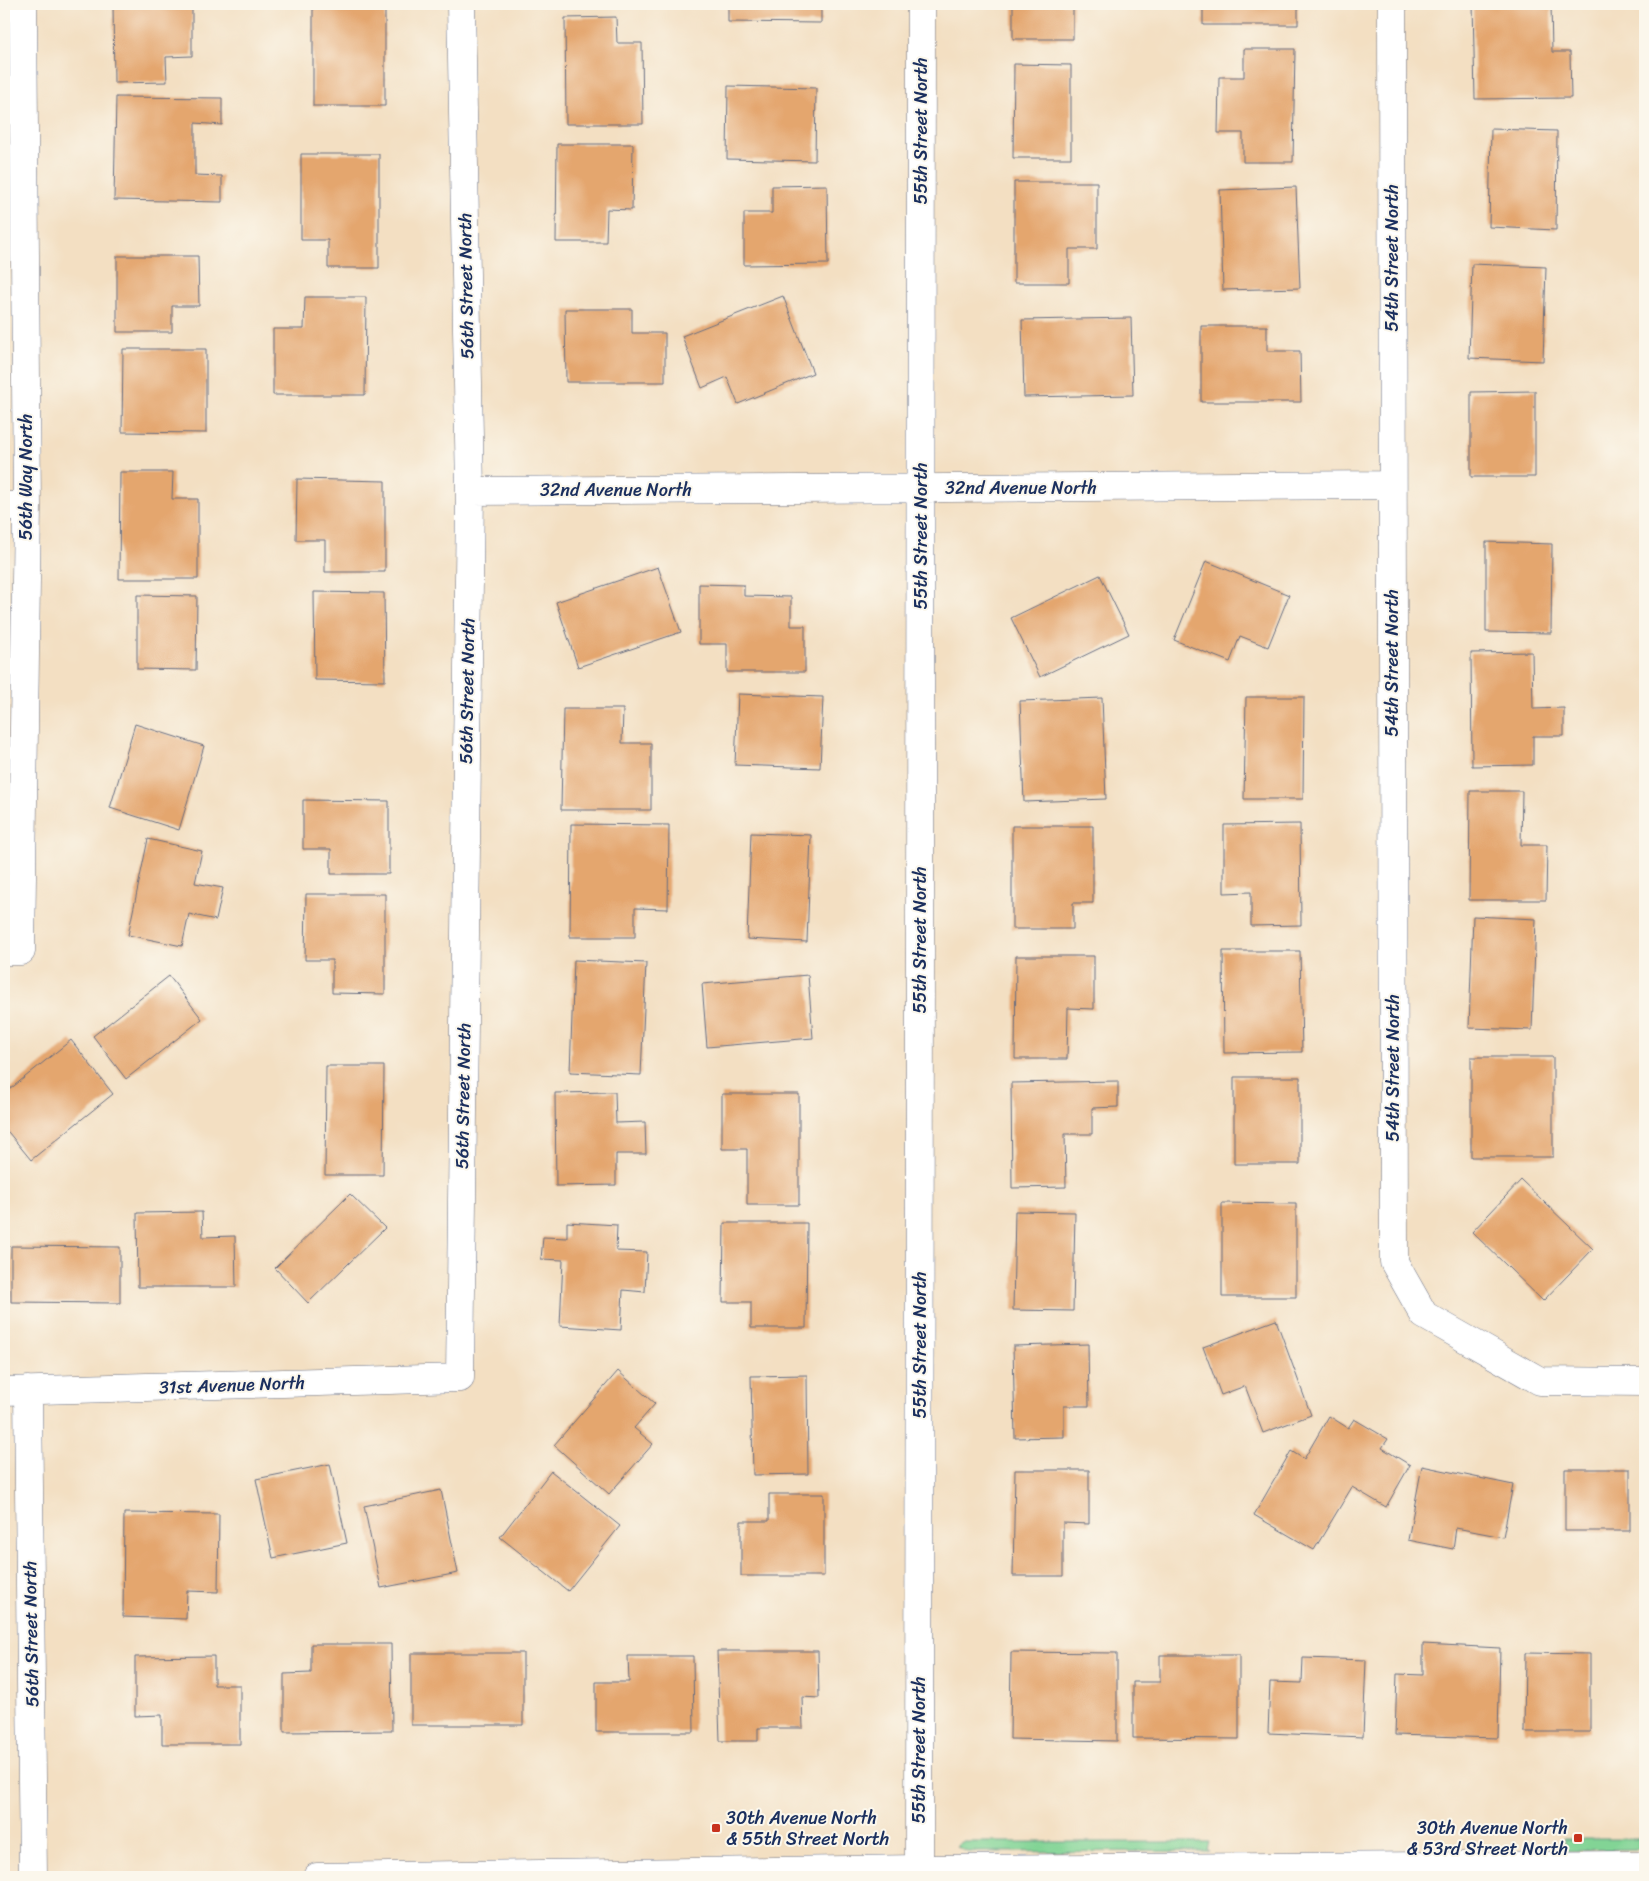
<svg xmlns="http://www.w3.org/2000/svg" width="1649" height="1881" font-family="Sriracha,sans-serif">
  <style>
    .green { fill: #82d495; stroke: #4e827a }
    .building { fill: #e4a66e }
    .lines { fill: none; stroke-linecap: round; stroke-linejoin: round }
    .minor-casing { stroke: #676d81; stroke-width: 29 }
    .tertiary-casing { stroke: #676d81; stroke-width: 29 }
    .minor { stroke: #fff; stroke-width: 28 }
    .tertiary { stroke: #fff; stroke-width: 28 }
    .poi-dot { fill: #c8321e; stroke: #fbf7ec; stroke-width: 2 }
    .labels { text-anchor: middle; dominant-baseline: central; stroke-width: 4; stroke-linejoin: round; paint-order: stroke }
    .street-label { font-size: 18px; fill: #1b2f5e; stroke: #fbf7ec }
    .poi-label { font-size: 18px; fill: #1b2f5e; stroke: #fbf7ec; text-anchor: start }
  </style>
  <rect width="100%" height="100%" fill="#fbf7ec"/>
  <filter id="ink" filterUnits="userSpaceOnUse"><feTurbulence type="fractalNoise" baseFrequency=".02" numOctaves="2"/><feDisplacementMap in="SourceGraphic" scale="10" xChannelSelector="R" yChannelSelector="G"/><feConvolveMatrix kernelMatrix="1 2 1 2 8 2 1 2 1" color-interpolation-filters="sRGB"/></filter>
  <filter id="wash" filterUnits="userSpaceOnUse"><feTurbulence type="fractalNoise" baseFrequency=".0096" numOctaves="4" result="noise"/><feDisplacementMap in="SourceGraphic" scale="20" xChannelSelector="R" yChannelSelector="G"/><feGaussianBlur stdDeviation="1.12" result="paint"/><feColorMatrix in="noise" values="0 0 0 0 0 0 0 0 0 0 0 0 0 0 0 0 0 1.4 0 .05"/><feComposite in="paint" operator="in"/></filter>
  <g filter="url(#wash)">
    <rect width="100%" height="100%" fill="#f3dfc2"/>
    <path class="green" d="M1563,1839h82v10l-79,1z
      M962,1842h247l-2,8 3,1 -243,1 -11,-6z"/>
    <g id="blocks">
      <path class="building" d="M113,4l79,2v50l-26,1 1,25 -53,1z
        M313,4h72v102h-72z
        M728,4h93v19l-93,-1z
        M1013,4h60v35h-60z
        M1203,4h95v21h-95z
        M1473,4h78l1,48h18l1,46 -96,1z
        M616,17l1,26h25l1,81h-77l-1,-106z
        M1244,49h51l-2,113h-50v-29h-25l1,-56h25z
        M1014,64l57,1v93h-58z
        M728,86l88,2 -1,73 -88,-2z
        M116,97l106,1v27l-27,-2v52l27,1v26l-108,-2z
        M1491,129l66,2 -1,99 -67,-3z
        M557,144h76l-1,66 -25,-1 -1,33h-50z
        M301,154h78v114h-51v-28h-27z
        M1014,182h83v67h-28v34h-55z
        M827,185l1,79 -84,1v-52h28v-27z
        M1296,187l4,101 -77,2 -3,-100z
        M117,256h81l1,50h-27v26h-55z
        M1472,264l74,3 -3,94 -74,-3z
        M783,296l30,77 -75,31 -11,-27 -25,11 -20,-52z
        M305,297h61l-1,98h-92v-66h31z
        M565,309h67v24h33v49h-99z
        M1131,318l2,77 -109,2 -2,-77z
        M1201,326h66v25h33l1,51h-100z
        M123,349h83v84l-84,-1z
        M1535,391v86h-64v-85z
        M120,472h53l-1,27h26v80h-79z
        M297,479l88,2v91h-60v-32h-29z
        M1486,542l66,2 -1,89 -65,-1z
        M1206,561l83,34 -21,52 -28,-11 -10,26 -56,-22z
        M658,567l23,65 -103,35 -22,-65z
        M1100,575l29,59 -89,43 -29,-59z
        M699,584l45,1v11l47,1v29h14v46h-78v-28h-28z
        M314,592l70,1 1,88 -70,-1z
        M137,595l60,1 -1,74 -59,-1z
        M1532,652l1,57 31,-1v28h-31v29l-61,1 -1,-113z
        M738,694l85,3 -3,71 -85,-3z
        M1246,697h58l-1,102h-59z
        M1102,698l4,101 -82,3 -4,-101z
        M563,709h60l-1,34h29v67h-90z
        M135,724l69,22 -25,84 -69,-22z
        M1470,791h52l-1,54h26l-1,55h-77z
        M303,800l86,1v73h-58v-25h-28z
        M571,824l98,1 -1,84 -33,-1v29h-65z
        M1300,824l1,101 -50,1v-34l-27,1v-68z
        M1012,826h81v77h-20v26h-61z
        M751,833l60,2 -4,107 -60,-3z
        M148,839l54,12 -7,32 28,5 -7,32 -27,-6 -7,32 -54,-11z
        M306,894h79v100l-53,-1v-33h-27z
        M1473,916l63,3 -4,111 -63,-2z
        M1223,951h77l2,101 -78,1z
        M1016,956h78v53l-26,-1 -1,51h-52z
        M574,960l72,3 -5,112 -71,-3z
        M808,975l5,63 -106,9 -5,-63z
        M169,976l33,43 -76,60 -33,-43z
        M71,1040l42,54 -82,66 -27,-33v-33z
        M1471,1057h82v100h-82z
        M326,1066h58l-1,109h-58z
        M1234,1077h66v87h-66z
        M1118,1081v26l-26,1v26h-27l1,53 -54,1 -1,-105z
        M615,1092l1,31 29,-1 1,32h-30v31l-60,1 -1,-93z
        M722,1094h77v111h-52v-56h-25z
        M1521,1180l72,69 -50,52 -71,-69z
        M350,1194l35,34 -77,75 -33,-35z
        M1222,1203l74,1v93h-74z
        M1015,1211l60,1 -2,99 -60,-1z
        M202,1212l1,25 32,-1 1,51h-98l-1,-74z
        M567,1222l50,3 -1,26 31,1 -2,40 -22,-2 -2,40 -61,-4 3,-66 -22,-1 2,-22 24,1z
        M724,1223h83l-1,105h-55v-26h-28z
        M11,1246l109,1v56l-109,-1z
        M1276,1320l35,95 -48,18 -18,-47 -24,9 -18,-48z
        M1088,1344l1,62h-25v31l-49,1 -2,-92z
        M618,1371l37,33 -21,24 19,16 -44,50 -55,-49z
        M807,1375l1,99 -55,1 -2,-99z
        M1329,1416l19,12 6,-9 34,20 -6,9 28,17 -24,42 -34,-20 -38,63 -60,-35 37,-64 13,8z
        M330,1464l17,79 -74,15 -17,-79z
        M1422,1466l91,19 -10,52 -47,-9 -3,21 -45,-9z
        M1565,1469h65v62h-65z
        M1015,1470h74v54l-26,-1v53h-50z
        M551,1471l69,55 -52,65 -68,-54z
        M441,1490l17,83 -77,15 -17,-82z
        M769,1494h55v82h-83v-55h28z
        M124,1513l95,1 -1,78 -31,-1 -1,28 -63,-2z
        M311,1644h80l1,87 -108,1v-58l27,-1z
        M1423,1644l77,4 -2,90 -103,-3 2,-61 26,1z
        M717,1651h101l1,47 -17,-1 1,31h-45v13h-38z
        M1011,1652l106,1v88l-107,-2z
        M411,1653h112v72h-112z
        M1525,1653l65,1v78h-66z
        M1160,1655h79v84l-106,-1v-56h27z
        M214,1656v29h26v59h-78v-29l-27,1v-59z
        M628,1656h65l1,76h-98v-50h33z
        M1303,1658l63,2 -3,77 -95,-4 2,-51 32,1z"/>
    </g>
  </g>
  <g filter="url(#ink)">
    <use href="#blocks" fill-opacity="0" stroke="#676d81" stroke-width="1"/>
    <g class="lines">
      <defs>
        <path id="minor" d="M1392,4l2,1258 30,53 116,66 105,1
          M470,491l922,-6
          M4,506h23
          M4,951h17l6,-445 -4,-502
          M28,1390l5,487
          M4,1391l456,-13 10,-887 -9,-487
          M919,1877l2,-1873"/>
        <path id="tertiary" d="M317,1877l602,-8 726,-4"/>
      </defs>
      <use href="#minor" class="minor-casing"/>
      <use href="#tertiary" class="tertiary-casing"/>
      <use href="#minor" class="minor"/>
      <use href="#tertiary" class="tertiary"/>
    </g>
  </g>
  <g class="poi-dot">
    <rect x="711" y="1823" width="10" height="10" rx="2.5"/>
    <rect x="1573" y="1833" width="10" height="10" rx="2.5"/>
  </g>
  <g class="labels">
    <g class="street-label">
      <text transform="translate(921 131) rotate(-90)">55th Street North</text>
      <text transform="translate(1392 258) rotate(-90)">54th Street North</text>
      <text transform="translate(466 286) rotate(-91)">56th Street North</text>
      <text transform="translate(26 477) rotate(-90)">56th Way North</text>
      <text x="1021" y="488">32nd Avenue North</text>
      <text x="616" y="490">32nd Avenue North</text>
      <text transform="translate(921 536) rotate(-90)">55th Street North</text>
      <text transform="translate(1392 663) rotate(-90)">54th Street North</text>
      <text transform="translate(467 691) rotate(-89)">56th Street North</text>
      <text transform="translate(920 940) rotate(-90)">55th Street North</text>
      <text transform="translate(1393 1068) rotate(-90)">54th Street North</text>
      <text transform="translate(463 1096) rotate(-89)">56th Street North</text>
      <text transform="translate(920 1345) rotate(-90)">55th Street North</text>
      <text transform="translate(232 1385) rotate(-2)">31st Avenue North</text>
      <text transform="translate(31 1634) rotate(-91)">56th Street North</text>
      <text transform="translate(919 1750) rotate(-90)">55th Street North</text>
    </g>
    <g class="poi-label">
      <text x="726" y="1818">30th Avenue North<tspan x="726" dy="21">&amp; 55th Street North</tspan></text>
      <text x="1568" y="1828" text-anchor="end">30th Avenue North<tspan x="1568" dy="21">&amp; 53rd Street North</tspan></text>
    </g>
  </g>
  <rect width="1649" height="1881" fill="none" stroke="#fbf7ec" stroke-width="20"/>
</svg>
